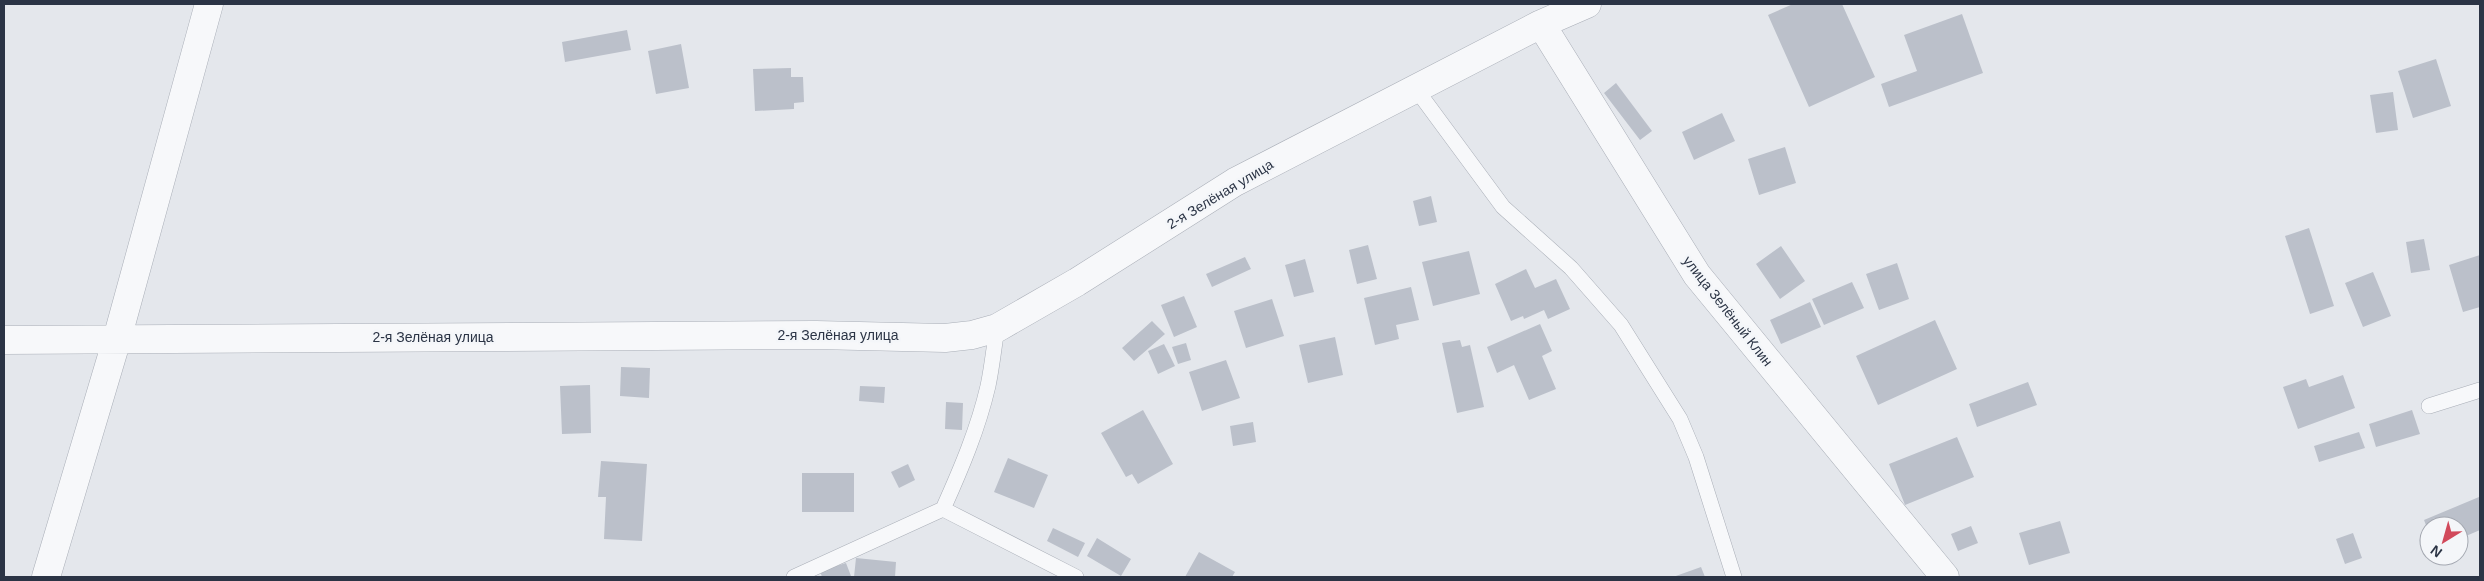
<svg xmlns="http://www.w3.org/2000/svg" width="2484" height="581" font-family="Helvetica,sans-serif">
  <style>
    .building { fill: #bbc0ca }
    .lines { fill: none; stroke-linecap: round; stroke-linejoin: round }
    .service-casing { stroke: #a9aeb7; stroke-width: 16 }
    .minor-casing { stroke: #a9aeb7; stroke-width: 29 }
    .service { stroke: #f7f8fa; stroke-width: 15 }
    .minor { stroke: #f7f8fa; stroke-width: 28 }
    .labels { text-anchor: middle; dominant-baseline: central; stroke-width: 5; stroke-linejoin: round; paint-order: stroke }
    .street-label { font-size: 14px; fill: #2b3445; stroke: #f4f6f9 }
  </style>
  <rect width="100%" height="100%" fill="#e4e7ec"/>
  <path class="building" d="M1793,4h49l33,73 -66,30 -41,-92z
    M1962,14l21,59 -94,34 -8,-23 36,-13 -13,-36z
    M627,30l4,20 -66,12 -3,-20z
    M681,44l8,44 -33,6 -8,-43z
    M2436,59l15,47 -38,12 -15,-47z
    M791,68v9h12l1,25 -10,1v6l-39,2 -2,-42z
    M1616,83l36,48 -12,9 -36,-47z
    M2393,92l5,38 -22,3 -6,-38z
    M1722,113l13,28 -41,19 -12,-28z
    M1785,147l11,36 -37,12 -11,-36z
    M1431,196l6,26 -18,4 -6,-25z
    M2309,228l25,78 -24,8 -25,-78z
    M2424,239l6,31 -19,3 -5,-31z
    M1368,245l9,34 -20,5 -8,-34z
    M1781,246l24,35 -25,18 -24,-35z
    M1469,251l11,43 -47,12 -11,-44z
    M2480,255v52l-17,5 -14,-47z
    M1245,257l6,12 -39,18 -6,-13z
    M1305,259l9,33 -20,5 -9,-32z
    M1897,263l12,36 -30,11 -13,-36z
    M1526,269l9,19 21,-9 14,30 -22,10 -4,-9 -20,9 -1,-3 -12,5 -16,-37z
    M2373,272l18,44 -28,11 -18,-44z
    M1852,282l12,26 -40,17 -12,-26z
    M1411,287l8,33 -23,5 3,14 -24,6 -11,-47z
    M1184,296l13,31 -23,10 -13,-32z
    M1272,299l12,37 -38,12 -12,-37z
    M1810,302l11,25 -40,17 -11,-24z
    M1935,320l22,49 -79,36 -22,-49z
    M1152,321l13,13 -31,27 -12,-13z
    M1540,324l12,27 -10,5 14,33 -27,11 -15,-35 -17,8 -10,-26z
    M1335,337l8,38 -35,8 -9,-38z
    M1460,340l2,7 8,-2 14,62 -27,6 -15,-70z
    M1186,343l5,17 -13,4 -6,-17z
    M1164,344l11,22 -17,8 -10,-23z
    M1226,360l14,38 -38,13 -13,-39z
    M621,367l29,1 -1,30 -29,-2z
    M2343,375l12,33 -57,21 -15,-42 23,-8 3,8z
    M2028,382l9,23 -60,22 -8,-23z
    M590,385l1,48 -29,1 -2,-48z
    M860,386l25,1 -1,16 -25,-2z
    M946,402l17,1 -1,27 -17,-1z
    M1143,410l30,54 -35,20 -6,-10 -6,3 -25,-44z
    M2412,410l8,24 -44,13 -7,-23z
    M1253,422l3,20 -23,4 -3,-20z
    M2359,432l6,16 -46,14 -5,-16z
    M1957,437l17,40 -69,28 -16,-41z
    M1008,458l40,17 -14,33 -40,-16z
    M601,461l46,3 -5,77 -38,-2 2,-42h-8z
    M908,464l7,16 -16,8 -8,-16z
    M802,473h52v39h-52z
    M2479,497l1,33 -21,9v-13h-30v7l-5,-13z
    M2060,521l10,32 -41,12 -10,-32z
    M1971,526l7,17 -20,8 -7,-17z
    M1053,528l32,15 -7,14 -31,-16z
    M2353,533l9,25 -17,6 -9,-25z
    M1097,538l34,21 -10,17 -34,-20z
    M1199,552l36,20 -3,5h-47z
    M856,558l40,4 -1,15h-41z
    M846,563l5,13 -29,1 -2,-6z
    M1701,567l4,10h-32z"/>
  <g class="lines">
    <defs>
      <path id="service" d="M1416,89l87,118 68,61 50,57 59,94 16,38 38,120
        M2429,406l51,-16
        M943,509c18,-40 35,-80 45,-123 4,-19 6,-39 9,-58
        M794,577l149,-68 133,68"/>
      <path id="minor" d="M1541,24l156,251 248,302
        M4,340l812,-5 129,3 27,-3 25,-7 80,-46 158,-100 306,-158 46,-20
        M46,577l71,-238 92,-335"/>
    </defs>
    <use href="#service" class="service-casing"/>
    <use href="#minor" class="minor-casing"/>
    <use href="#service" class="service"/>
    <use href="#minor" class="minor"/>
  </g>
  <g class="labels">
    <g class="street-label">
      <text transform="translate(1220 194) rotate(-31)">2-я Зелёная улица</text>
      <text transform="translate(1728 311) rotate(52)">улица Зелёный Клин</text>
      <text x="838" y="335">2-я Зелёная улица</text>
      <text x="433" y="337">2-я Зелёная улица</text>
    </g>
  </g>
  <rect width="2484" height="581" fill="none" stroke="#2b3445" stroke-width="10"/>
  <g transform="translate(2444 541) rotate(217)"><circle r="24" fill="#f4f6f9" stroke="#a4a8b1"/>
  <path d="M0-4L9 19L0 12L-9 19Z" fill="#d1495b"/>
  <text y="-8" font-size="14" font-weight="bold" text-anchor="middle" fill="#2b3445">N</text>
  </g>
</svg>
